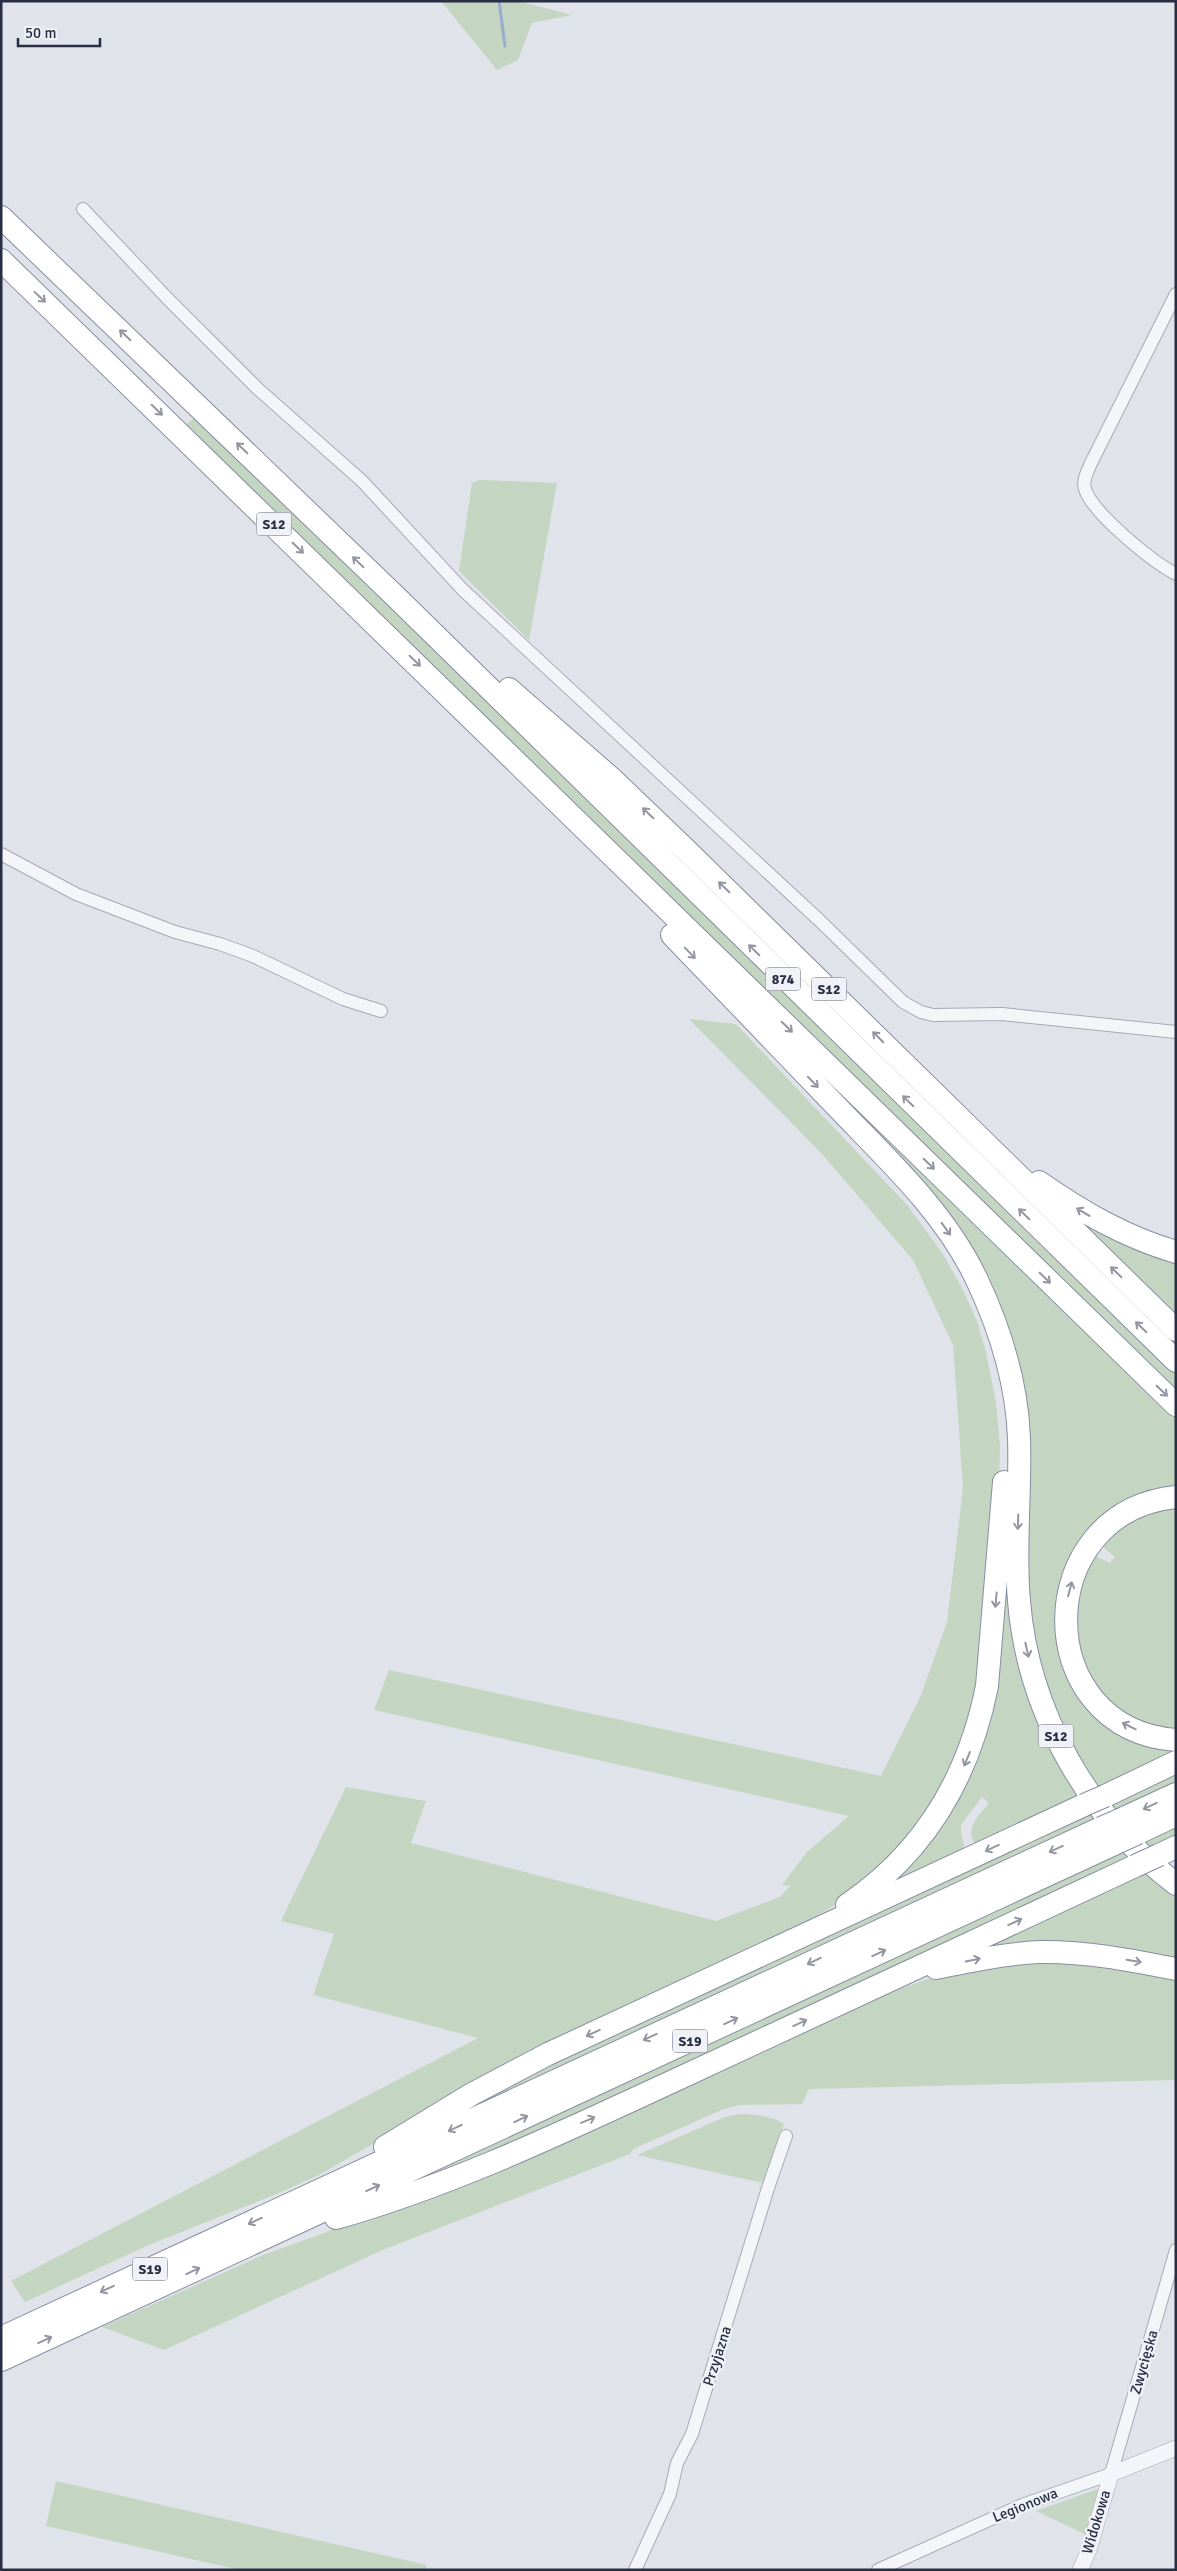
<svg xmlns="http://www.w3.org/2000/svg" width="1177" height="2571" font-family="Signika,sans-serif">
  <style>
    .green { fill: #c4d5c1 }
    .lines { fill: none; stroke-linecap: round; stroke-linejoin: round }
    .stream { stroke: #9aaccc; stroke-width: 3 }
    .minor-casing { stroke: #a6a9b5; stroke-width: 14 }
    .tertiary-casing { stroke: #a6a9b5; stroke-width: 16 }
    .motorway-casing { stroke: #878ea2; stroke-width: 24 }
    .minor { stroke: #f4f5f8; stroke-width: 12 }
    .tertiary { stroke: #f4f5f8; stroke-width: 15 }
    .motorway { stroke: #fff; stroke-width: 22 }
    .motorway-bridge-casing { stroke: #878ea2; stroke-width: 24; stroke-linecap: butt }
    .motorway-bridge { stroke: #fff; stroke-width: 22 }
    .oneway { stroke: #9496a1 }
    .labels { text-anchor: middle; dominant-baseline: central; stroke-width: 4.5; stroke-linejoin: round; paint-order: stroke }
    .shield { fill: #f0f2f7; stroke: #646979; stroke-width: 1 }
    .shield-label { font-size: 14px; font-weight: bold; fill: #282e43 }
    .street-label { font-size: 15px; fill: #282e43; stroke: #f0f2f7 }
  </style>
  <rect width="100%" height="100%" fill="#e1e3ea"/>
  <path class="green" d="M441,1h83l1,2 47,12 -40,8 -14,37 -21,10z
    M197,415l979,955v27l-991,-971z
    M479,480l78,3 -28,157 -70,-69 13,-88z
    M738,992l438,424v76l-99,64 -4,121 103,69v10l-80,35 -31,-54 -33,-95 -8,-88 -31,-255z
    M689,1019l47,5 171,181 36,49 20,36 14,31 9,31 10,50 4,44 -1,40 -21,215 -49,116 -70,72 -37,24 -444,228 -59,34 -40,18 -128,51 -126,58 -14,-21 467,-243 -165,-43 21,-61 -53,-13 65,-134 80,14 -15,42 305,78 64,-24 10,-11 -8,-1 25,-33 42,-36 -475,-106 15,-40 492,106 40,-81 26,-73 16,-134 -10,-143 -40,-85 -90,-105z
    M1055,1204l121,54v64z
    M1176,1506v226l-43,-12 -20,-15 -29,-35 -12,-58 21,-57 17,8 5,-6 -12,-10 21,-24z
    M1007,1540l1,45 72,214 -104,46c-13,-16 3,-29 13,-42l-7,-6 -21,28v7l4,18 -96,48 91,-113z
    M1176,1769v13l-380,177 -369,168 85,-50z
    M1176,1828v14l-690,317 -120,45z
    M1140,1870l9,7 2,-1 25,20v68l-215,-6z
    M1036,1961l54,2 86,14v103l-367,9 -7,15 -62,1 -16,4 -91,40 -3,5 -245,95 -221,101 -62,-23 161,-72 180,-65 417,-187 68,-24 58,-13z
    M740,2114c14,1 32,1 44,10l-17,60 -130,-29 88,-38z
    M56,2481l371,84 -2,5h-185l-194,-44z
    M1098,2489l-7,48 -55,-26z"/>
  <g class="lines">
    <path class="stream" d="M499,1l6,45"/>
    <defs>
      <path id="minor" d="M83,209l84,89 91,91 104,92 101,109 356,330 84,82 18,10 12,3 69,-1 174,18
        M1176,294l-85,169c-3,8 -9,17 -6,26 7,24 69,74 91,85
        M1,854l75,40 99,38 45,12 33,12 90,43 38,12
        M635,2570l35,-76 7,-31 15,-29 76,-246 18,-52
        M878,2570l144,-65 89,-31 65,-224"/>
      <path id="tertiary" d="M1080,2570l9,-20 22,-76 65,-26"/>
      <path id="motorway" d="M1,217l393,378 782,766
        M1,260l1175,1145
        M509,689l102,89 72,69 493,483
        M672,935c56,58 112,117 168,175 50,52 106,104 137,170 23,49 40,103 42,158 2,54 -5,109 0,163 9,111 69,216 157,283
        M1039,1182c43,30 86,55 137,70
        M1176,1497c-146,15 -147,232 0,243
        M1105,1796l71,-34
        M1124,1818l52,-24
        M1138,1833l38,-18
        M1159,1855l17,-8
        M847,1905c77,-52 122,-128 140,-219l17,-204
        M936,1968c34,-7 68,-14 103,-16 46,-1 91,8 137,17
        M385,2147l87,-53 76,-40 536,-249
        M336,2218c120,-34 233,-89 346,-141 151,-69 302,-141 453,-211
        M1,2338l1100,-510
        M1,2360l1113,-516"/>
    </defs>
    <use href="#minor" class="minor-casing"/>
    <use href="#tertiary" class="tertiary-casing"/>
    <use href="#motorway" class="motorway-casing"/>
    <use href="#minor" class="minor"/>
    <use href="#tertiary" class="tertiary"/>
    <use href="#motorway" class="motorway"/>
    <defs>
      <path id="motorway-bridge" d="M1084,1805l21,-9
        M1101,1828l23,-10
        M1114,1844l24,-11
        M1135,1866l24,-11"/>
    </defs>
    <use href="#motorway-bridge" class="motorway-bridge-casing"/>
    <use href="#motorway-bridge" class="motorway-bridge"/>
  </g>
  <defs><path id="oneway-shaft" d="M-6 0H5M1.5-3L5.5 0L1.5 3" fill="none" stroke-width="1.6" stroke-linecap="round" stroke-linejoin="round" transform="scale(1.25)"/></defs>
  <g class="oneway">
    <use href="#oneway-shaft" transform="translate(40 297) rotate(43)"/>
    <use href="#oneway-shaft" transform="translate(125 335) rotate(-136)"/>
    <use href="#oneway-shaft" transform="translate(157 410) rotate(44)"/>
    <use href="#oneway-shaft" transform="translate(242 448) rotate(-136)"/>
    <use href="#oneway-shaft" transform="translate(298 548) rotate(44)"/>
    <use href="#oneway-shaft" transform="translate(358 562) rotate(-136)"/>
    <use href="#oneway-shaft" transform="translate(415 661) rotate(44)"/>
    <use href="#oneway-shaft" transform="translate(648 813) rotate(-136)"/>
    <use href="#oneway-shaft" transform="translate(724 887) rotate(-136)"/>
    <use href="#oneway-shaft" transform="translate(754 950) rotate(-135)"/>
    <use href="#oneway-shaft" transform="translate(690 953) rotate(46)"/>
    <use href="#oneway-shaft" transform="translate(787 1027) rotate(44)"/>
    <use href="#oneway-shaft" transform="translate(878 1037) rotate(-135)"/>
    <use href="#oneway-shaft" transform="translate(813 1082) rotate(46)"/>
    <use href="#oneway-shaft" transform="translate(908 1101) rotate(-136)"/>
    <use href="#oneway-shaft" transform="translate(929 1164) rotate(44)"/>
    <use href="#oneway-shaft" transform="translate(1083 1212) rotate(-149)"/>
    <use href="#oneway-shaft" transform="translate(1024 1214) rotate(-136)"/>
    <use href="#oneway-shaft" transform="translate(946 1229) rotate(54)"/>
    <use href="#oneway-shaft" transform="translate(1116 1272) rotate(-136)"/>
    <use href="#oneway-shaft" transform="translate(1045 1278) rotate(44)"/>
    <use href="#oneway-shaft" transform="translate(1141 1327) rotate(-136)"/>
    <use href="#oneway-shaft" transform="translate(1162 1391) rotate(44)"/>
    <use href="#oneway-shaft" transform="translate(1018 1522) rotate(92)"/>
    <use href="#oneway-shaft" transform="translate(1070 1589) rotate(-75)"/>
    <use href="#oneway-shaft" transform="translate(996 1600) rotate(95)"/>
    <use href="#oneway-shaft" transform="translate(1027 1650) rotate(77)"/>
    <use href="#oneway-shaft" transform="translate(1129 1726) rotate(-154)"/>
    <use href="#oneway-shaft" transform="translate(967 1759) rotate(112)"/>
    <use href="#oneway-shaft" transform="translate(1150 1806) rotate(155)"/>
    <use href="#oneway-shaft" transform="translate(992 1848) rotate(155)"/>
    <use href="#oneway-shaft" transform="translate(1056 1849) rotate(155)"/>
    <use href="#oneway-shaft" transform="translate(1015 1922) rotate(-25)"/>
    <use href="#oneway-shaft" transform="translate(879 1953) rotate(-25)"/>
    <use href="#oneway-shaft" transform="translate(973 1960) rotate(-11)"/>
    <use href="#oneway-shaft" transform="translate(814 1961) rotate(155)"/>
    <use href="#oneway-shaft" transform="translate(1134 1961) rotate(10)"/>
    <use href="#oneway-shaft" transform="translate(731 2021) rotate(-25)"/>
    <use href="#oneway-shaft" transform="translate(800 2023) rotate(-25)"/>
    <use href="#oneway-shaft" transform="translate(593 2033) rotate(155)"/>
    <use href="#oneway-shaft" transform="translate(650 2037) rotate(155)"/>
    <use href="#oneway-shaft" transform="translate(521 2119) rotate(-25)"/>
    <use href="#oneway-shaft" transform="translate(588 2120) rotate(-23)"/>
    <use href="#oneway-shaft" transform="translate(455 2128) rotate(155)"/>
    <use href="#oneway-shaft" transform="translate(373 2188) rotate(-25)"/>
    <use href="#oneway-shaft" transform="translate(255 2221) rotate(155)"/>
    <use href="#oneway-shaft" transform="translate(193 2271) rotate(-25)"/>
    <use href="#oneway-shaft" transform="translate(107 2289) rotate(155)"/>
    <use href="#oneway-shaft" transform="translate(45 2340) rotate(-25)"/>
  </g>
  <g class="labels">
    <g class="shield">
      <rect x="256.5" y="512.5" width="35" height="23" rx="4"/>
      <rect x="765.5" y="967.5" width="35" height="23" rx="4"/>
      <rect x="811.5" y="977.5" width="35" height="23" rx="4"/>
      <rect x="1038.5" y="1724.5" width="35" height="23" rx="4"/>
      <rect x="672.5" y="2029.5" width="35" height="23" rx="4"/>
      <rect x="132.5" y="2257.5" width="35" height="23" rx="4"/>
    </g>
    <g class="shield-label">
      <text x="274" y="524">S12</text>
      <text x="783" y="979">874</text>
      <text x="829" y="989">S12</text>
      <text x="1056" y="1736">S12</text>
      <text x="690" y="2041">S19</text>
      <text x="150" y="2269">S19</text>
    </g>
    <g class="street-label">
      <text transform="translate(717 2356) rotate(-72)">Przyjazna</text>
      <text transform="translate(1144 2362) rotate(-74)">Zwycięska</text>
      <text transform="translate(1025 2505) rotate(-22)">Legionowa</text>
      <text transform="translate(1096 2522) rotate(-73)">Widokowa</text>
    </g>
  </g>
  <rect width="1177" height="2571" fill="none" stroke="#282e43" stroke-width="5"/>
  <path d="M18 38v8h82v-8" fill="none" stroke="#282e43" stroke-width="2.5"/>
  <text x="25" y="38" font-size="15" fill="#282e43" stroke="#f0f2f7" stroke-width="4" paint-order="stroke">50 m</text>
</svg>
